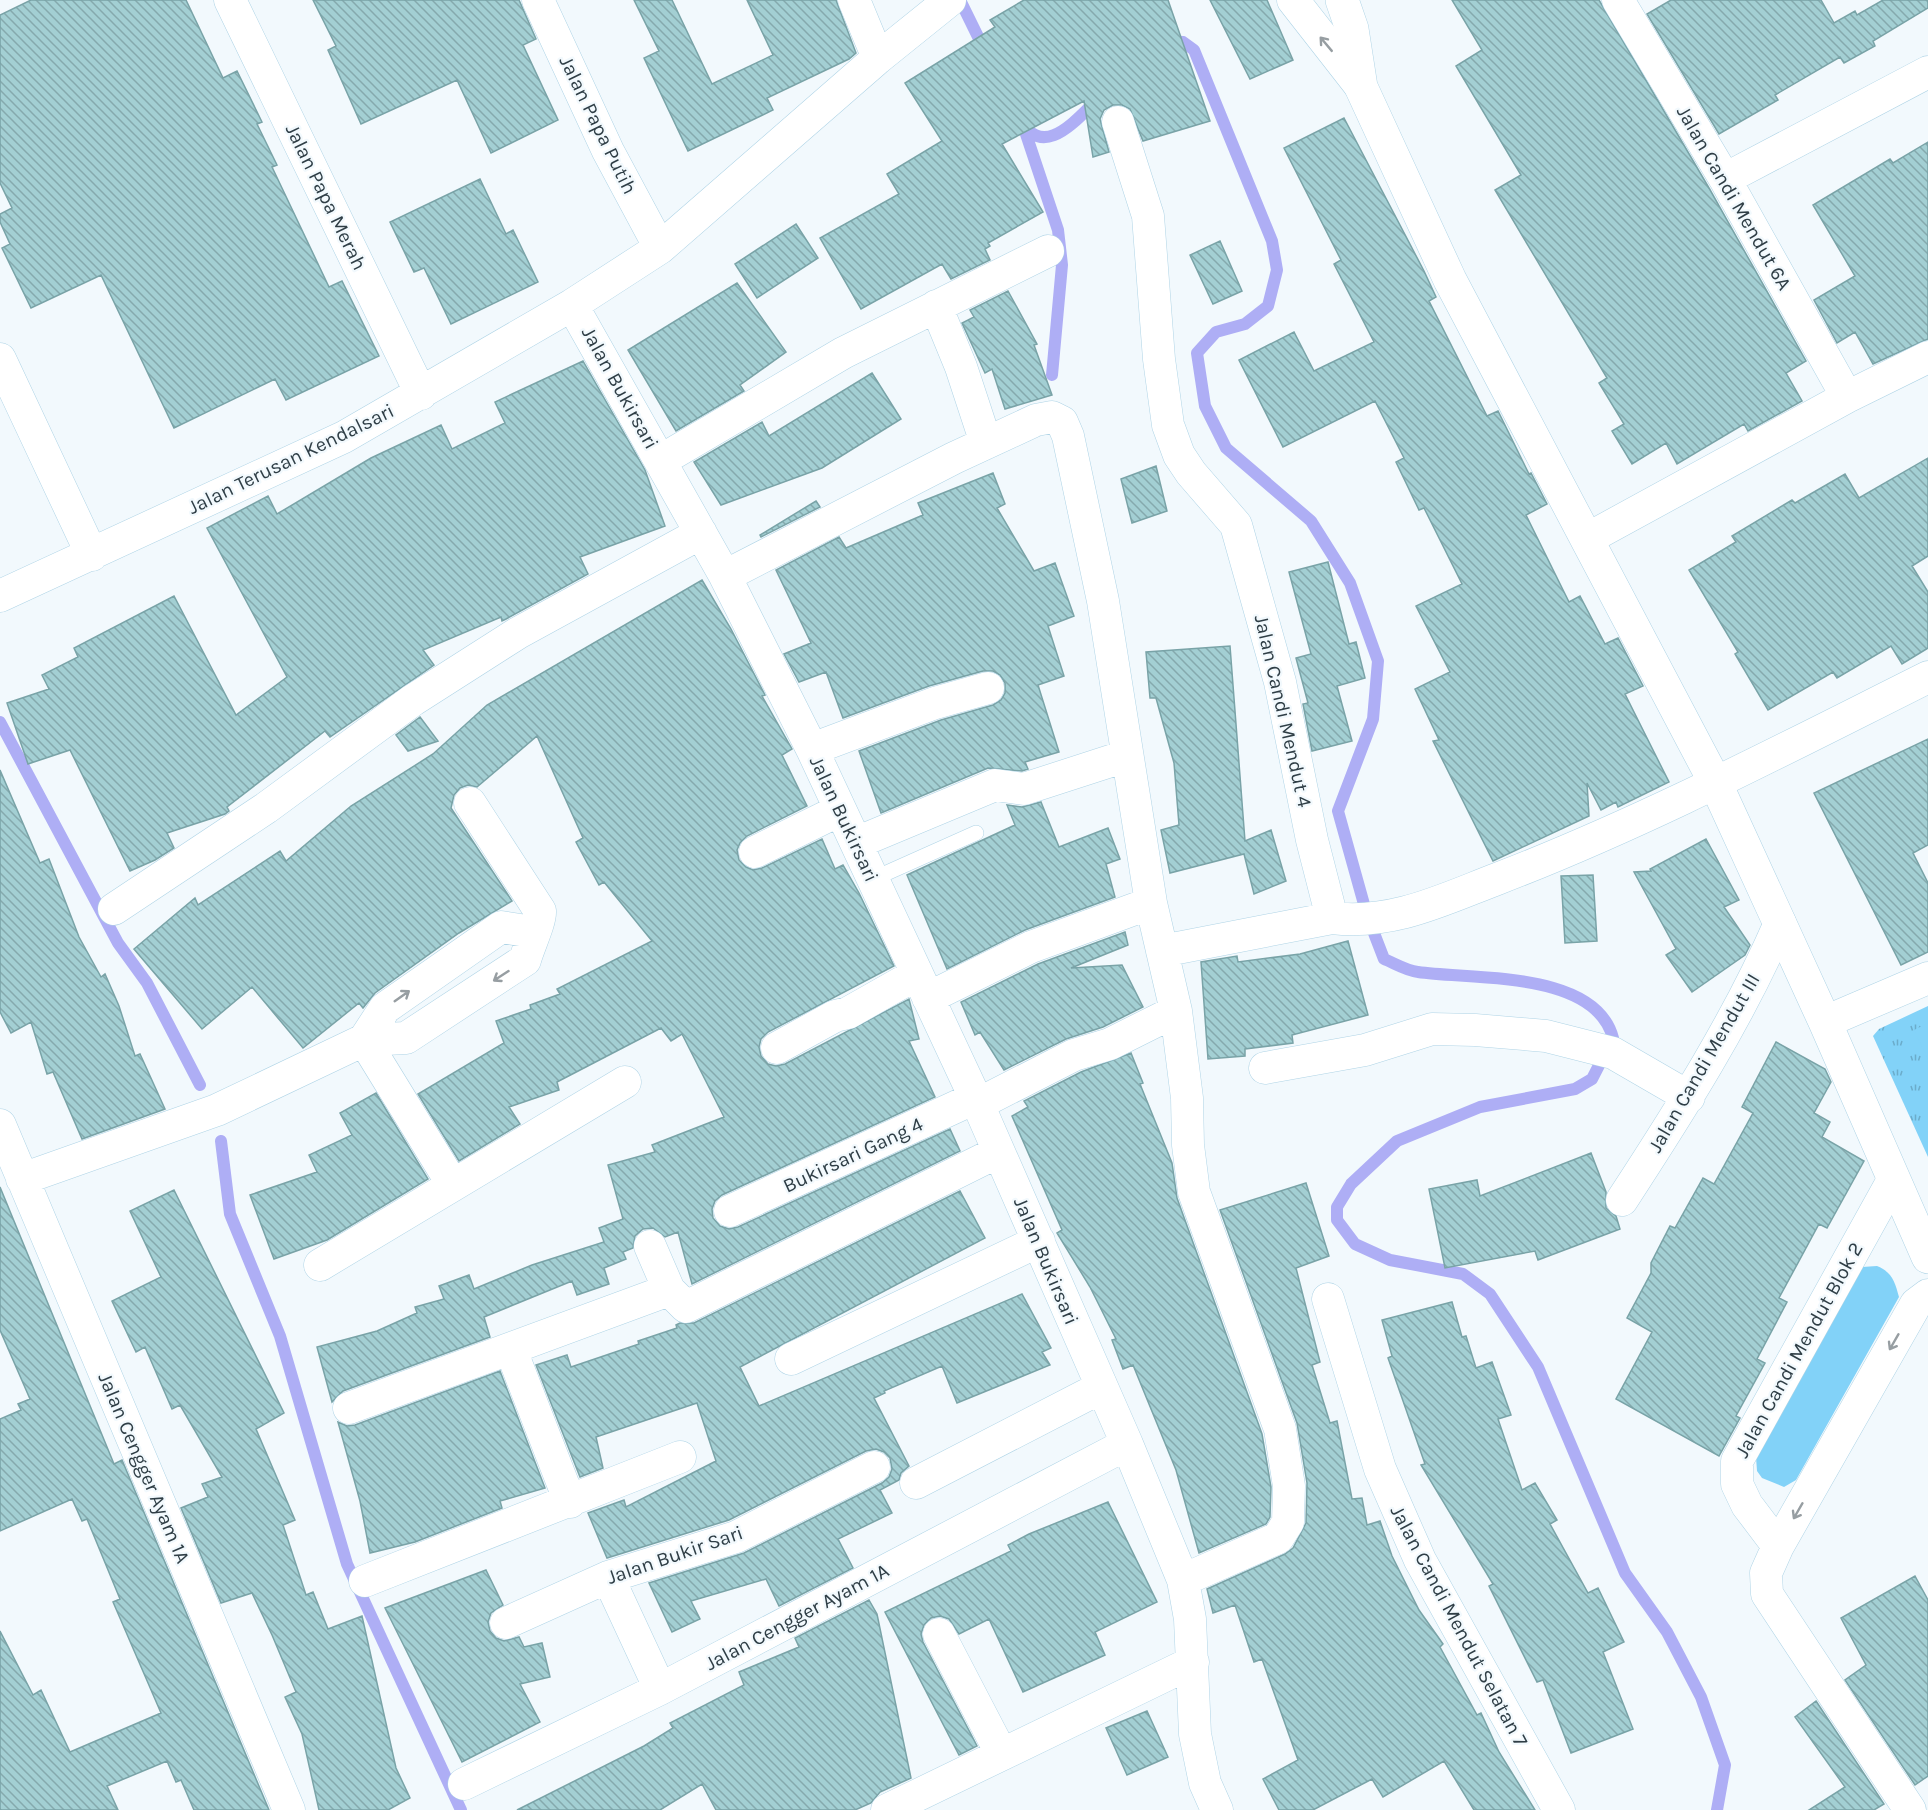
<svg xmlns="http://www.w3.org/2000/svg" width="1928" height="1810" font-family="Karla,sans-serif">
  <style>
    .park { fill: url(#park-tufts) }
    .garden { fill: #82d2f8 }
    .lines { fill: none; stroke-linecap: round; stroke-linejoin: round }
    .stream { stroke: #aeaef5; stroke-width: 12 }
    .building { fill: url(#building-back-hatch); stroke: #79a3a7; stroke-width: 1.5 }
    .lane-casing { stroke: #afd4e6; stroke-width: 16 }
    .street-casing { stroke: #afd4e6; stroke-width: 33 }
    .secondary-casing { stroke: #afd4e6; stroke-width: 34 }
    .lane { stroke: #fff; stroke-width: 15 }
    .street { stroke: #fff; stroke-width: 32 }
    .secondary { stroke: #fff; stroke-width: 33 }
    .oneway { stroke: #979ea2 }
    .labels { text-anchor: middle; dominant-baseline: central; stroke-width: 4.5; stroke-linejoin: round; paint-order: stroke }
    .street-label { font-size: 20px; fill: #2f3e46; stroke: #f2f9fd }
  </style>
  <defs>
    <pattern id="park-tufts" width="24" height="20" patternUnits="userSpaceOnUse" patternTransform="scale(1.5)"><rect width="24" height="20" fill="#82d2f8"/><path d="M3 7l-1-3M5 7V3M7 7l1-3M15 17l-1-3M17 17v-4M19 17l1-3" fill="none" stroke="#6baccb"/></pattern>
    <pattern id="building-back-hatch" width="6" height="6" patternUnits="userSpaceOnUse" patternTransform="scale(1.5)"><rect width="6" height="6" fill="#a3cfd3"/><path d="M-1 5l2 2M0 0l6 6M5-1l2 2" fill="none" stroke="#85a9ad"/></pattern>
  </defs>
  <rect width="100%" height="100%" fill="#f2f9fd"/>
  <path class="park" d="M1928,1006v151l-55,-121 6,-7z"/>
  <path class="garden" d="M1928,1023v36l-14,-29z
    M1877,1266c15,6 18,16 22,31l-103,183 -12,7 -22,-9 -5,-7 -1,-14 106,-190z"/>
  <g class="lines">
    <path class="stream" d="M960,0l25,51
      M1167,41l16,1 11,8 78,191 5,29 -9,36 -23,18 -29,8 -19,21 8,53 21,42 85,73 39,62 28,78 -5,58 -35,92 29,104 17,44c10,4 23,12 34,13 55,8 177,-2 195,66l-21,41 -17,10 -95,18 -83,34 -46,43 -14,23v13l18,24 35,16 73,14 27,20 48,73 87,206 42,59 34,65 24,68 -8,45
      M1019,117c23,44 55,5 77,-16
      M1024,128l34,102 4,35 -10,110
      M0,722l118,221 29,40 53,102
      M221,1141l9,73 50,122 67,228 114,246"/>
  </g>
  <path class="building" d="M31,0h155l37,78 14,-7 25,51 -5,2 20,41 -5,2 57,120 13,-6 37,75 -93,44 -11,-21 -101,49 -73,-153 -70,33 -29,-60 8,-4 -10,-22v-8l12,-6 -12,-25v-168z
    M313,0h206l17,39 -13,6 35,75 -67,33 -34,-73 -96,44 -33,-74 8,-4z
    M634,0h38l40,84 61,-29 -26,-55h89l20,53 -7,6 -82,39 6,12 -85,41 -44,-93 15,-7z
    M1024,0h144l42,121 -67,20 -13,-32 -8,-4h-9l-9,5 -4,9 9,33 -16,5 -9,-56 -82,43 41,68 -55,31 2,3 -5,3 5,11 -39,19 -9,-15 -81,45 -41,-71 79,-44 -12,-20 55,-33 -37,-58 90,-56 -5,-7z
    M1210,0h57l26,60 -43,19z
    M1452,0h147l110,188 97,173 -20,12 16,28 -54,30 -4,-7 -67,40 -11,-21 -34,21 -20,-33 12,-7 -25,-41 8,-5 -112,-188 26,-15 -65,-109 26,-16z
    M1671,0h150l13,23 21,-12 2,4 26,-15h45v8l-55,33 2,5 -31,17 -4,-6 -65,38 3,5 -59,34 -72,-120z
    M1344,118l80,153 12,26 -7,4 58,115 11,-5 31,63 2,-1 16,31 -21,11 43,87 11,-6 25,48 13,-6 25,48 -18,8 44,88 -51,25 -2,-5 -15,8 -14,-27 2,33 -96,45 -60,-120 6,-1 -24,-51 35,-17 -34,-66 46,-22 -38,-76 -5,2 -23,-48 8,-4 -29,-57 -92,46 -44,-87 55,-28 20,39 60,-29 -40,-78 7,-4 -57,-112z
    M1928,142v197l-55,25 -18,-32 -18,11 -23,-43 41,-24 -42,-71 77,-46 3,4z
    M480,179l26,55 7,-4 25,52 -87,42 -27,-56 -10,4 -24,-50z
    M796,224l22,34 -61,40 -22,-34z
    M1220,241l22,50 -29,13 -23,-49z
    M737,283l49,69 -46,33 4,6 -68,40 -48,-81z
    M1008,291l29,53 -3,1 18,50 -47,14 -13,-40 -7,4 -23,-50 12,-6 -4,-7z
    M583,361l62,109 20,56 -85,31 8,17 -82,45 -4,2 -1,-4 -78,33 11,15 -104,72 -5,-6 -98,76 2,4 -4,3 -58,19 7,15 -19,12 -25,11 -60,-121 -42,14 -21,-61 42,-14 -7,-14 36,-18 -4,-9 100,-52 62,119 51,-38 -80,-149 61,-32 9,18 94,-56 70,-33 11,24 53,-26 -10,-21z
    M872,373l29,46 -79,49 -101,37 -27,-43 68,-40 7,14z
    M1928,458v98l-16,10 16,26v56l-26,16 -11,-18 -54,32 -4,-6 -65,38 -33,-56 3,-2 -49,-82 47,-28 -4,-6 60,-36 3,3 50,-29 14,24z
    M1156,466l11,45 -35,12 -11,-44z
    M993,473l12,31 -8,4 37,63 21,-8 19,53 -26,10 16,50 -26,9 21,67 -34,10 3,7 -6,2 -34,-3 -107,45 -22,-62 82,-31 52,-15 8,-5 4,-7v-10l-5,-8 -7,-4h-10l-54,15 -86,32 -17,-46 -27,10 -15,-28 27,-11 -35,-73 63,-33 7,11 77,-33 -5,-12z
    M816,501l4,6 -59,30 -1,-2z
    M1328,562l21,82 7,-2 9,36 -28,8 15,55 -40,10 -9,-47 5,-1 -12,-45 15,-4 -22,-82z
    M702,580l29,49 34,66 -3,1 30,53 -10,6 25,51 -60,30 -7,7 -3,7 2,10 7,7 7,3 9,-2 60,-29 13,30 8,-4 16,28 35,73 -126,66 -7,7 -2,8 2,9 7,8 8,2 9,-2 124,-65 10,40 -10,2 26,56 -213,98 -7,6 -3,8 1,9 7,8 9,3 9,-2 212,-98 10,22 -268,133 -14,-52 -13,5 -12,-9 -10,1 -8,7 -2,12 -10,4 3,7 -22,9 5,16 -32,11 -5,-14 -88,36 6,20 -147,54 -11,11 -15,-55 60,-16 40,-18 -2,-6 29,-8 -5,-13 30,-11 5,14 58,-24 72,-23 -5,-14 24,-9 -15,-54 47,-13 -3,-7 72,-28 -42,-83 -11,7 -10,-13 -104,54 2,8 -50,17 11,17 -61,37 -41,-67 86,-51 -8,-22 35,-12 -1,-4 30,-11 -3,-5 95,-48 -48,-59 -5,3 -23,-43 7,-4 -46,-102 -60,51 -9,-2 -8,3 -6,7 -3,13 61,93 -53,32 -84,60 -12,15 -4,-5 -56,45 -51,-61 -50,42 -68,-80 61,-51 3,7 82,-54 6,10 65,-55 82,-52 54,-49z
    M1230,646l15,195 26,-11 15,51 -32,13 -10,-40 -74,19 -9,-43 18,-5 -5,-62 -18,-65h-6l-4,-46z
    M420,717l18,24 -30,10 -12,-16z
    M1928,739v106l-15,8 15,30v69l-27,13 -87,-172z
    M0,770l40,93 9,-4 30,78 22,40 4,-3 14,32 16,50 5,-2 25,55 -83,30 -29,-67 -6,2 -16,-52 -20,11 -11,-21z
    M1041,802l18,45 49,-19 12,31 -14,5 9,33 -90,33 -78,39 -40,-94 108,-50 -8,-20 15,2z
    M1706,839l33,61 -15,7 26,38 -5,10 -53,37 -26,-37 10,-6 -42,-77 17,-1 -1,-2z
    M1593,875l4,66 -32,2 -4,-67z
    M1125,932l3,13 -57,23 51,-3 21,42 -40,20 -37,12 -62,31 -24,-38 -5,3 -14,-33 77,-38z
    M1348,941l20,74 -76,20 1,8 -48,6v7l-37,3 -7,-97 36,-6 1,6 62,-8z
    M1776,1042l49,27 6,13 -17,31 16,9 -8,15 42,24 -37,67 -8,-4 -40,74 8,4 -30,57 8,4 -29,53 4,2 -21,38 -103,-57 36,-67 -25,-14 24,-45v-10l19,-37 5,2 28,-50 11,6 39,-71 -11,-6z
    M1131,1053l12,30 -3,1 32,79 5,35 85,236 9,53 -1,30 -4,7 -67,29 -23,-83 -43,-105 -10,4 -11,-29 4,-1 -26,-52 -33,-54 5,-3 -50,-114 16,-9 -4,-6 57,-29z
    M376,1093l52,86 -101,61 -53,19 -24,-64 67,-23 -8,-17 43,-20 -12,-22z
    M1591,1153l15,39v16l10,8 4,13 -82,31 -3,-9 -90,17 -16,-79 48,-9 3,16z
    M1306,1183l23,73 -33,12 24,94 -8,3 18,58 7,-2 15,78 10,-1 5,27 13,-4 12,35 27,54 24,34 -3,3 37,68 4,-2 18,39 36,58h-61l-30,-49 -61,36 -11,-18 -59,31h-34l-16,-31 35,-19 -36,-101 -8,3 -19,-57 -22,8 -6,-24 78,-35 8,-6 13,-25 1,-40 -10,-60 -77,-213z
    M0,1187l114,277 8,-4 147,350h-75l-13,-30 -5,2 -9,-21 -60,25 11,24h-118v-179l33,64 8,-5 29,62 91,-39 -48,-111 7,-3 -33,-80 -5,2 -10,-22 -72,32v-112l21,-9 -3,-6 12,-5 -30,-69z
    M174,1190l110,223 -28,16 39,91 -12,5 23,70 7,-3 15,37 34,-13 34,152 14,30 -22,12h-69l-17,-76 -17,-37 11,-5 -24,-57 -20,-42 -31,10 -40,-95 27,-11 -6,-13 20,-7 -42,-72 -8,4 -27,-62 -9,5 -24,-51 49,-24 -31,-66z
    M960,1191l25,47 -245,129 19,39 263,-112 29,54 -9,4 8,13 -93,38 -15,-37 -58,25 1,2 -11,5 35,68 -8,7 -2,7 -19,10 12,23 -54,26 15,29 -74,38 -13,-27 -75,22 9,18 -28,13 -23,-49 95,-30 138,-70 7,-6 3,-8 -2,-11 -6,-6 -8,-3 -10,2 -137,69 -122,38 -19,-45 36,-13 2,7 90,-46 -19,-58 -101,34 7,31 -23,9 -44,-112 31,-10 4,12 68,-23 -1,-3 39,-13 -1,-3 4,-2h14z
    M1452,1302l10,35 4,-1 10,32 16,-6 19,53 -13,4 24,71 13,-7 22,37 -7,4 38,69 10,-5 26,54 -21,10 30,77 -62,24 -28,-73 -6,2 -48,-96 4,-2 -72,-119 4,-1 -37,-106 4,-2 -10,-36z
    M500,1371l45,117 -45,13 2,7 -87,34 -45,11 -10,-52 -22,-79 9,4 8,-1z
    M1108,1502l49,100 -62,30 10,23 -82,37 -34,-73 -30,15 -10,-15 -9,-3 -9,2 -7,7 -3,9 2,8 54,104 -18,9 -74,-143 126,-61 -3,-6 21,-11z
    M486,1570l17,35 -12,8 -3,9 2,9 6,7 8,3 15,-4 5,10 18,-4 8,34 -30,7 20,38 -78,40 -77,-154z
    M1915,1576l13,24v176l-13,9 -70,-105 21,-15 -25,-47z
    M869,1600l8,14 34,164 -31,14 -9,11 -16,7h-139l-14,-26 -42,26h-143l127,-64 29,-18 -3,-5 74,-38 -5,-13 60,-25 -4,-9z
    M1816,1701l68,103 -10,6h-65l36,-23 -50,-70z
    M1147,1711l21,46 -41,18 -21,-47z"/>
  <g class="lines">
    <defs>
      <path id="lane" d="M873,879l103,-46"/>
      <path id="street" d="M230,0l191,394
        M538,0l70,151 52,97
        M854,0l24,58
        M1293,0l68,87
        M1618,0l107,179 122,218
        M1118,122l30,94 11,143 9,66 11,30 12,18 45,52 44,157 32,158 20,78c61,7 110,-18 165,-39 148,-57 289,-131 431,-202
        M1725,179l203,-107
        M572,305l153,271 87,173 166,355 149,340 56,136 7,39 5,115 10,49 12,27
        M936,306l25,61 25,76
        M0,359l92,196
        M660,461l183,-108 205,-102
        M1587,539l260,-142 81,-40
        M725,576l229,-118 82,-38 16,-3 10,5 6,14 35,165 48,302 25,108 11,87 1,47 6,47 86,237 9,57 -1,36 -10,16 -95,42
        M0,596l344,-159 228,-132 88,-57 218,-190 72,-58
        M812,749l123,-46 53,-15
        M856,843l139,-58 29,4 102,-33
        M755,852l85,-42
        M114,909l152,-101 147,-108 105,-67 183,-100
        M1162,951l170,-33
        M928,998l103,-51 120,-44
        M1825,1022l103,-44
        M364,1040l21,-32 116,-81 32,5
        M364,1040l89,145
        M777,1048l58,-32 13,-3 69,-39
        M1265,1068l100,-18 67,-21 43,1 71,6 67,17 76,44
        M978,1104l96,-49 36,-11 66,-33
        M0,1125l289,685
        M22,1179l195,-69 147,-70 42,-2 119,-78c3,-12 16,-39 15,-49l-70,-108
        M1893,1180l-156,281v23l10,21 31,41 138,-242 12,-9
        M1622,1200c58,-89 116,-180 158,-277
        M730,1211l245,-113
        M650,1246l19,44
        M320,1265l305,-183
        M1328,1299l52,170 40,91 139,250
        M511,1350l59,152
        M791,1359l248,-118
        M349,1408l320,-118 17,17 312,-155
        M916,1483l184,-95
        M1778,1546l-12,27 1,21 143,216
        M608,1577l52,112
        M365,1581l315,-124
        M506,1623l102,-46 128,-40 138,-70
        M939,1634l62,119
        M464,1784l196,-95 467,-245
        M887,1810l306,-148"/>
      <path id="secondary" d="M1342,0l10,29 9,58 89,193 265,502 110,240 103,235"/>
    </defs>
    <use href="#lane" class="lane-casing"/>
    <use href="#street" class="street-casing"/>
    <use href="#secondary" class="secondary-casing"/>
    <use href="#lane" class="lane"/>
    <use href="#street" class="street"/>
    <use href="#secondary" class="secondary"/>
  </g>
  <defs><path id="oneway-shaft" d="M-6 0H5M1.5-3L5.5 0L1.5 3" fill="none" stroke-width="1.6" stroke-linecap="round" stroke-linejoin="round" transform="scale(1.5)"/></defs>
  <g class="oneway">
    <use href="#oneway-shaft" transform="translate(1326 44) rotate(-130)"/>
    <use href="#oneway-shaft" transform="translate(501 976) rotate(147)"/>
    <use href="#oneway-shaft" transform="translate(402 996) rotate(-35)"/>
    <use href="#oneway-shaft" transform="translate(1894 1342) rotate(120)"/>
    <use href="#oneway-shaft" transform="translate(1798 1511) rotate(120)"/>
  </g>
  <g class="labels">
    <g class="street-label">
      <text transform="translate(598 125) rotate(64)">Jalan Papa Putih</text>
      <text transform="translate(326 197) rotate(64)">Jalan Papa Merah</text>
      <text transform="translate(1734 198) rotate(60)">Jalan Candi Mendut 6A</text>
      <text transform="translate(620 388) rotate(61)">Jalan Bukirsari</text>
      <text transform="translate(291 459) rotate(-26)">Jalan Terusan Kendalsari</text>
      <text transform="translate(1283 711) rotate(77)">Jalan Candi Mendut 4</text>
      <text transform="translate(844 819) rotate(65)">Jalan Bukirsari</text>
      <text transform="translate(1704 1063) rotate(-60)">Jalan Candi Mendut III</text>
      <text transform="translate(853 1155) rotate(-25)">Bukirsari Gang 4</text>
      <text transform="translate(1046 1261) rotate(67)">Jalan Bukirsari</text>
      <text transform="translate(1799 1350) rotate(-61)">Jalan Candi Mendut Blok 2</text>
      <text transform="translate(144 1468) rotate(67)">Jalan Cengger Ayam 1A</text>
      <text transform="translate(675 1555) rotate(-19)">Jalan Bukir Sari</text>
      <text transform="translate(797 1617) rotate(-28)">Jalan Cengger Ayam 1A</text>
      <text transform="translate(1459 1626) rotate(62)">Jalan Candi Mendut Selatan 7</text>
    </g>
  </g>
</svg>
